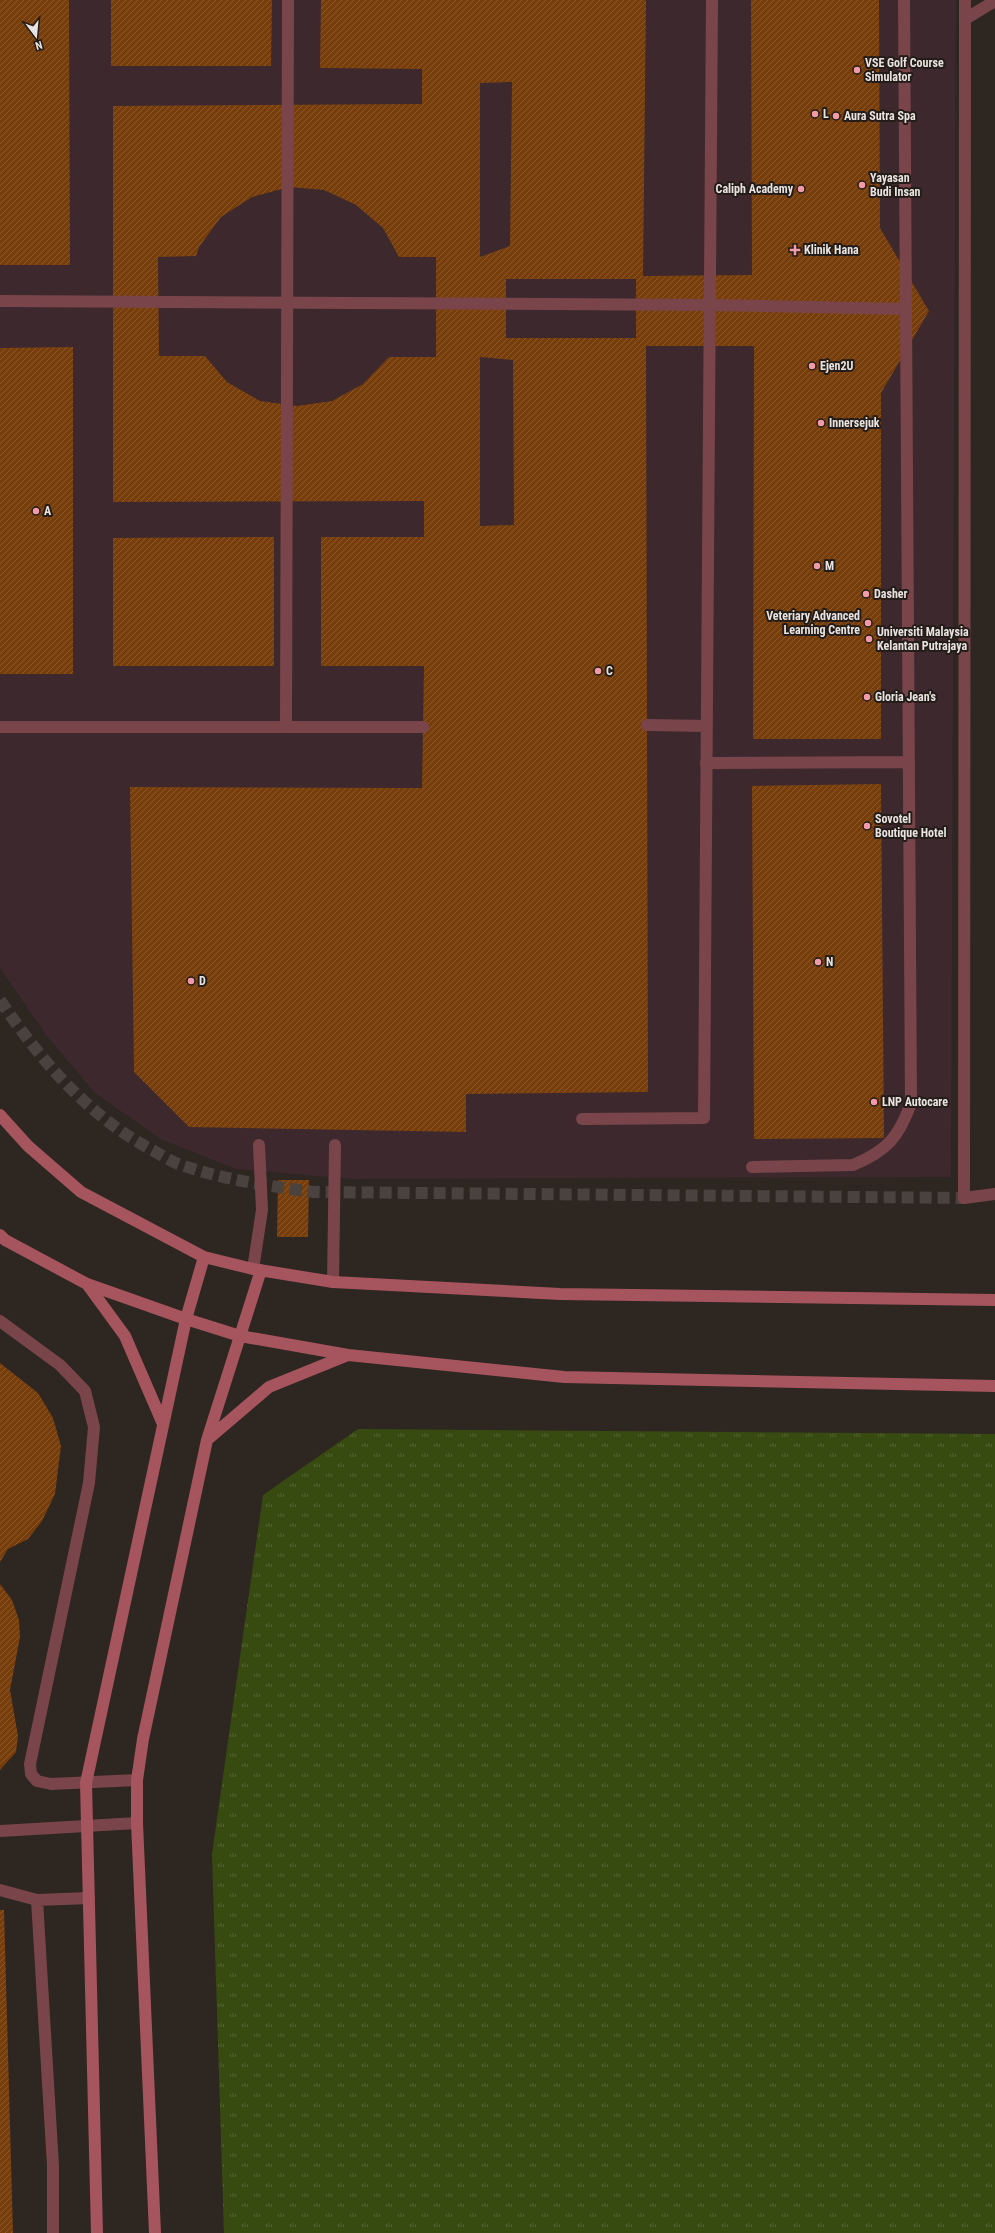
<svg xmlns="http://www.w3.org/2000/svg" width="995" height="2233" font-family="'Roboto Condensed',sans-serif">
  <style>
    .commercial { fill: #3c282d }
    .grass { fill: url(#grass-tufts) }
    .building { fill: url(#building-hatch); fill-rule: evenodd }
    .lines { fill: none; stroke-linecap: round; stroke-linejoin: round }
    .street-tunnel { stroke: #49423e; stroke-width: 12; stroke-dasharray: 12 6; stroke-linecap: butt }
    .lane { stroke: #79454a; stroke-width: 12 }
    .street { stroke: #79454a; stroke-width: 12 }
    .secondary { stroke: #a6545d; stroke-width: 12 }
    .poi-dot { fill: #f39aa9; stroke: #231c18; stroke-width: 1.5 }
    .labels { text-anchor: middle; dominant-baseline: central; stroke-width: 4; stroke-linejoin: round; paint-order: stroke }
    .poi-label { font-size: 12px; font-weight: bold; fill: #e8e3e0; stroke: #231c18; text-anchor: start }
  </style>
  <defs>
    <pattern id="grass-tufts" width="24" height="20" patternUnits="userSpaceOnUse"><rect width="24" height="20" fill="#374b10"/><path d="M3 7l-1-3M5 7V3M7 7l1-3M15 17l-1-3M17 17v-4M19 17l1-3" fill="none" stroke="#546532"/></pattern>
    <pattern id="building-hatch" width="6" height="6" patternUnits="userSpaceOnUse"><rect width="6" height="6" fill="#773d0b"/><path d="M-1 1l2-2M0 6l6-6M5 7l2-2" fill="none" stroke="#8a592e"/></pattern>
  </defs>
  <rect width="100%" height="100%" fill="#2d2621"/>
  <path class="commercial" d="M0,0h956l-5,1177 -600,2 -115,-10 -74,-29 -67,-47 -49,-58 -46,-67z"/>
  <path class="grass" d="M358,1429l637,5v799h-771l-12,-379 51,-359z"/>
  <path class="building" d="M0,0h69l1,265h-70z
    M111,0h161l-1,66h-160z
    M321,0h325l-3,276 109,-1 -1,-275h128l1,228 49,83 -48,82v346h-128l1,-393h-108l2,746 -182,2v38l-277,-5 -55,-55 -4,-285 292,1 2,-122h-103v-129h103v-36l-311,1v-396l309,-2v-35l-102,-1zM512,82l-2,164 -30,11v-174zM289,187l35,3 32,15 27,23 16,29h37v100h-47l-26,27 -31,17 -35,5 -37,-5 -33,-19 -22,-26h-46l-1,-99 38,-1 3,-9 22,-30 31,-20zM506,279h130v59h-130zM480,357l33,3 1,165 -34,1z
    M73,347v327h-73v-326z
    M274,537v129h-161v-128z
    M881,784l3,354 -130,1 -2,-353z
    M278,1180h31l-1,57h-31z
    M0,1363l38,30 15,25 8,28 -6,48 -13,27 -14,18 -20,10 -8,13z
    M0,1584l12,16 7,20 1,17 -10,53 8,46 -2,16 -16,18z
    M0,1910h4l9,323h-13z"/>
  <g class="lines">
    <path class="street-tunnel" d="M0,1000c40,60 89,117 154,151 9,5 18,11 27,14 44,15 87,21 133,27l650,6"/>
    <path class="lane" d="M965,19v-19
      M0,301l710,4
      M647,725l60,1
      M0,727h423
      M582,1119l122,-1 8,-1118
      M964,1198l1,-1179 30,-18
      M253,1269l9,-59 -3,-65
      M333,1282l2,-137
      M0,1321l60,44 25,26 9,36 -5,56 -59,281 1,10 6,7 14,3 86,-4
      M0,1831l137,-8
      M0,1890l37,10 52,-2
      M37,1900l16,266v67"/>
    <path class="street" d="M710,305l196,4
      M286,726l2,-726
      M706,763l203,-1
      M752,1167l101,-2c34,-14 46,-28 58,-62l-7,-1103
      M964,1198l31,-4"/>
    <path class="secondary" d="M0,1115l28,31 53,46 123,65 49,12 80,13 227,12 435,6
      M0,1235l5,5 82,44 99,35 54,17 108,19 216,22 431,9
      M87,1284l38,52 38,88
      M207,1440l62,-53 79,-32
      M97,2233l-11,-450 100,-464 18,-62
      M155,2233l-18,-410v-43l6,-41 64,-299 54,-170"/>
  </g>
  <g class="poi-dot">
    <circle cx="857" cy="70" r="4"/>
    <circle cx="815" cy="114" r="4"/>
    <circle cx="836" cy="116" r="4"/>
    <circle cx="862" cy="185" r="4"/>
    <circle cx="801" cy="189" r="4"/>
    <path d="M793 244h4v4h4v4h-4v4h-4v-4h-4v-4h4z"/>
    <circle cx="812" cy="366" r="4"/>
    <circle cx="821" cy="423" r="4"/>
    <circle cx="36" cy="511" r="4"/>
    <circle cx="817" cy="566" r="4"/>
    <circle cx="866" cy="594" r="4"/>
    <circle cx="868" cy="623" r="4"/>
    <circle cx="869" cy="639" r="4"/>
    <circle cx="598" cy="671" r="4"/>
    <circle cx="867" cy="697" r="4"/>
    <circle cx="867" cy="826" r="4"/>
    <circle cx="818" cy="962" r="4"/>
    <circle cx="191" cy="981" r="4"/>
    <circle cx="874" cy="1102" r="4"/>
  </g>
  <g class="labels">
    <g class="poi-label">
      <text x="865" y="63">VSE Golf Course<tspan x="865" dy="14">Simulator</tspan></text>
      <text x="823" y="114">L</text>
      <text x="844" y="116">Aura Sutra Spa</text>
      <text x="870" y="178">Yayasan<tspan x="870" dy="14">Budi Insan</tspan></text>
      <text x="793" y="189" text-anchor="end">Caliph Academy</text>
      <text x="804" y="250">Klinik Hana</text>
      <text x="820" y="366">Ejen2U</text>
      <text x="829" y="423">Innersejuk</text>
      <text x="44" y="511">A</text>
      <text x="825" y="566">M</text>
      <text x="874" y="594">Dasher</text>
      <text x="860" y="616" text-anchor="end">Veteriary Advanced<tspan x="860" dy="14">Learning Centre</tspan></text>
      <text x="877" y="632">Universiti Malaysia<tspan x="877" dy="14">Kelantan Putrajaya</tspan></text>
      <text x="606" y="671">C</text>
      <text x="875" y="697">Gloria Jean's</text>
      <text x="875" y="819">Sovotel<tspan x="875" dy="14">Boutique Hotel</tspan></text>
      <text x="826" y="962">N</text>
      <text x="199" y="981">D</text>
      <text x="882" y="1102">LNP Autocare</text>
    </g>
  </g>
  <g transform="translate(36 36) rotate(164)" stroke="#231c18" stroke-width="3" paint-order="stroke">
  <path d="M0-3L7 15L0 10L-7 15Z" fill="#e8e3e0"/>
  <text y="-6" font-size="11" font-weight="bold" text-anchor="middle" fill="#e8e3e0">N</text>
  </g>
</svg>
